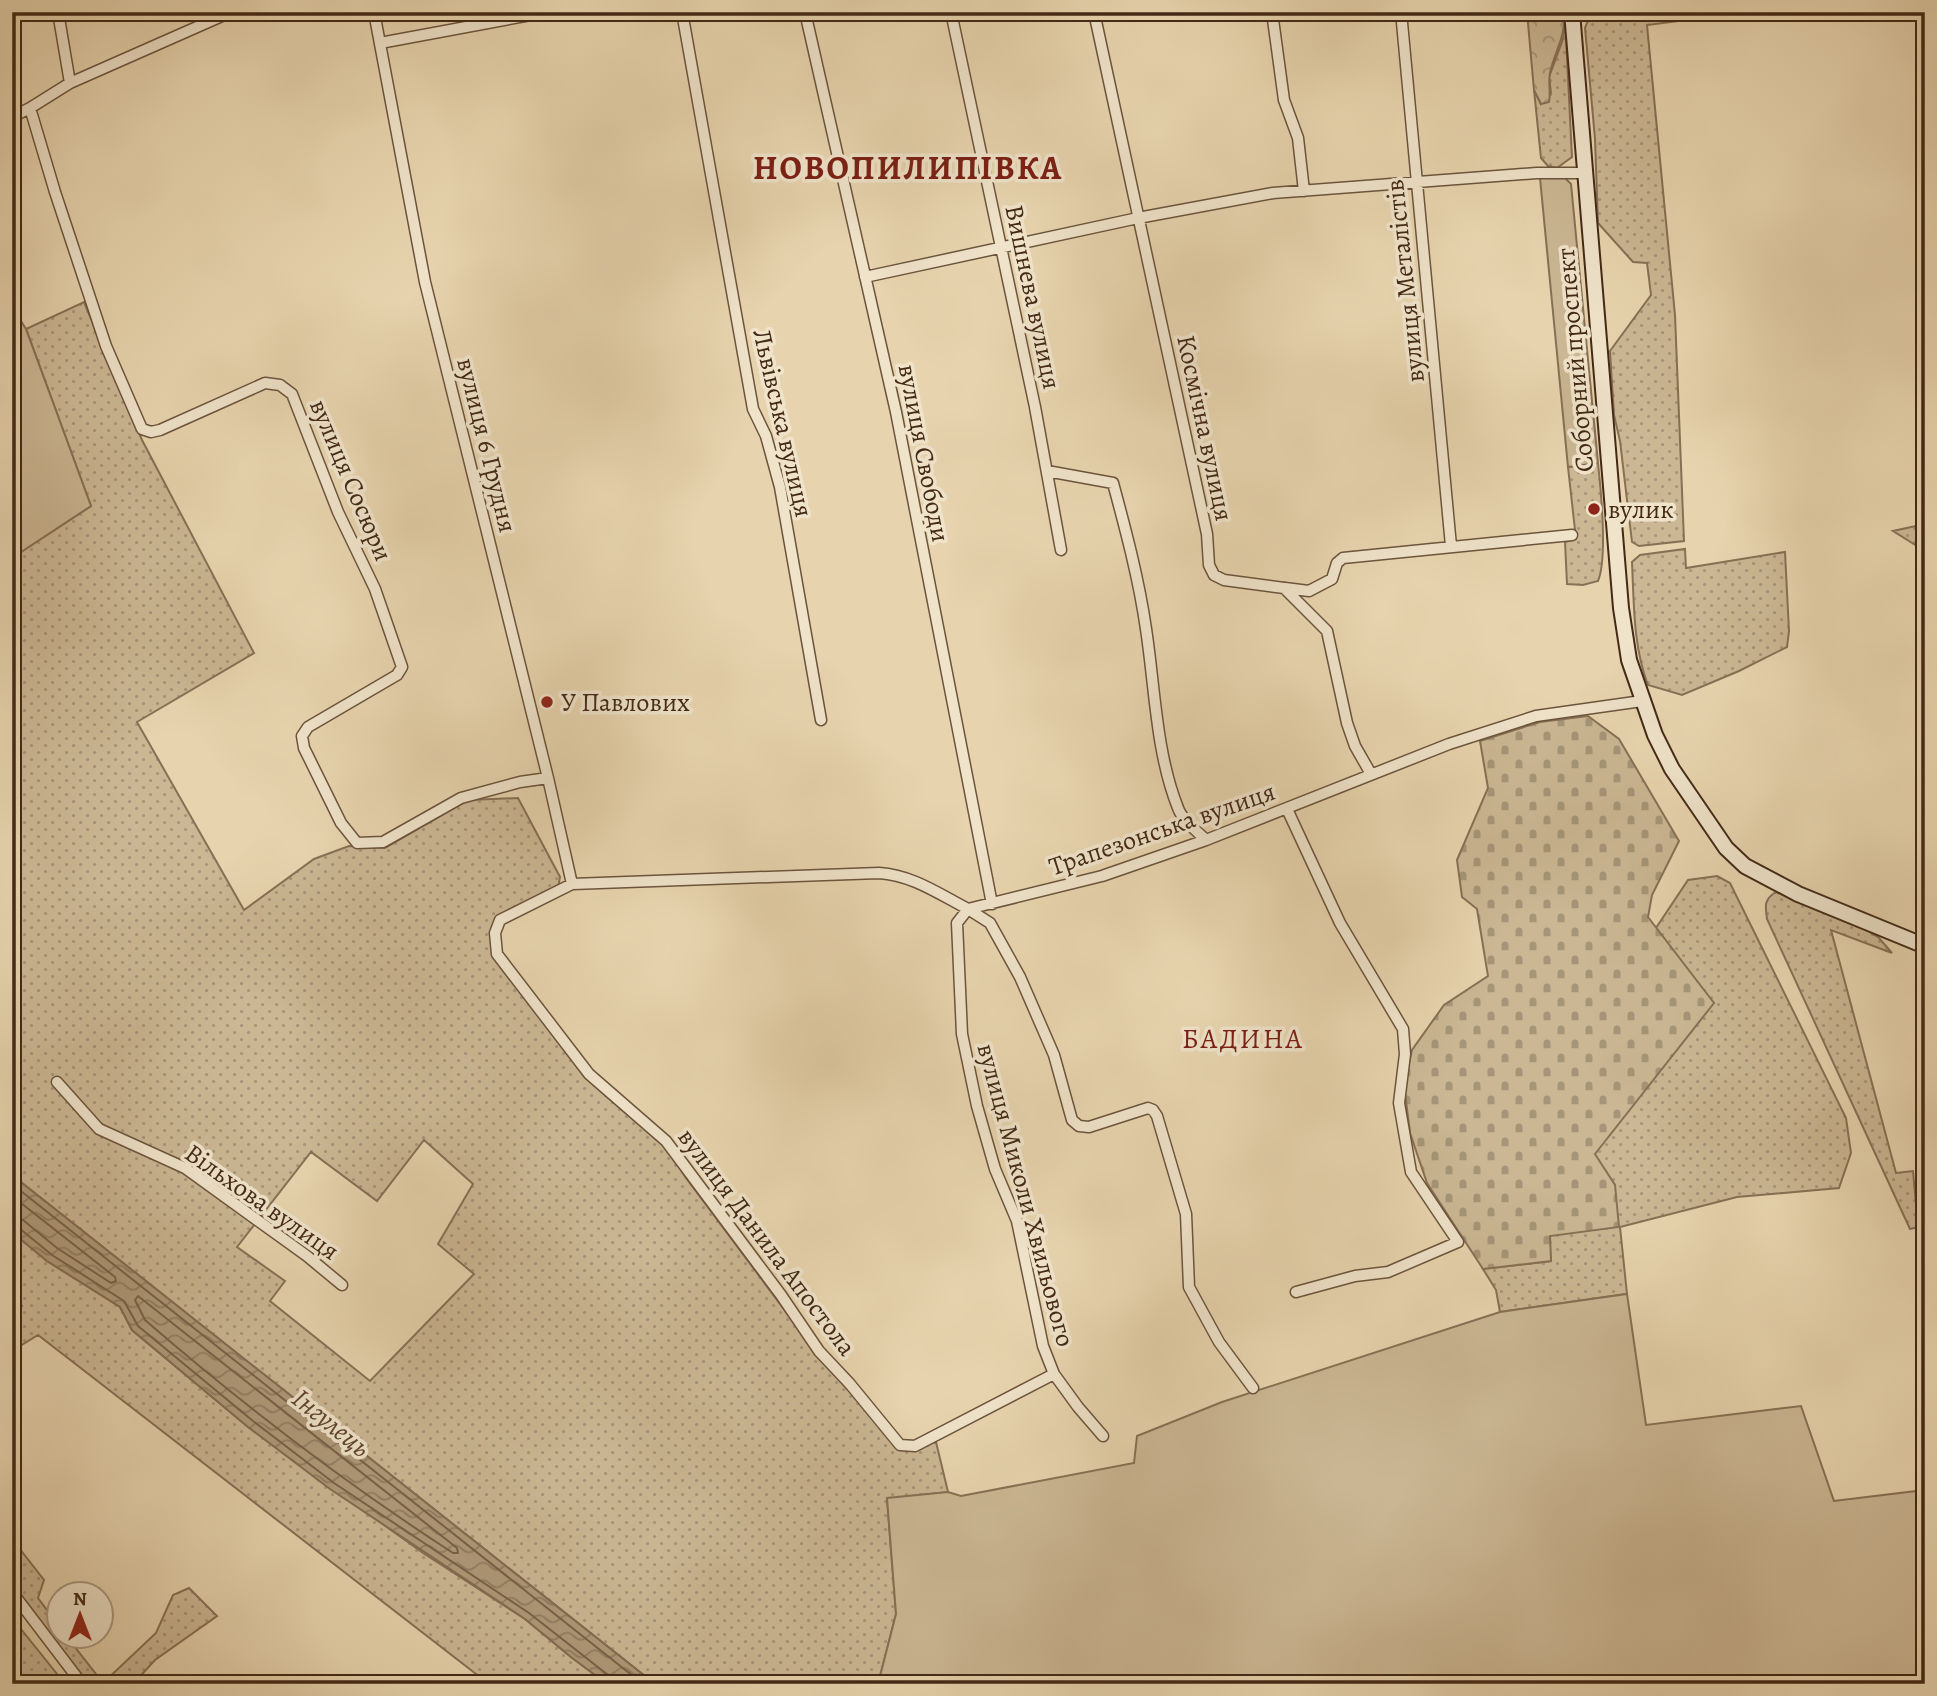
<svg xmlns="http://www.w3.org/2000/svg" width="1937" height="1696" font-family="Alegreya,serif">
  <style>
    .grass { fill: url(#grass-dots); stroke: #877055; stroke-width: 2; fill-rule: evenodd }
    .forest { fill: url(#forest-crowns); stroke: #877055; stroke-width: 2 }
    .cemetery { fill: url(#cemetery-stones); stroke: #877055; stroke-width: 2 }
    .green { fill: #cbb794; stroke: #877055; stroke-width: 2 }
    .water { fill: url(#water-waves); stroke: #846d52; stroke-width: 2 }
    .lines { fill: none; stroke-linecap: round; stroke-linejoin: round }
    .shore { stroke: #796248; stroke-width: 2 }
    .street-casing { stroke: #6c543c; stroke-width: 13 }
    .secondary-casing { stroke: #432916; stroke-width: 18 }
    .street { stroke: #efe3ca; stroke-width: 10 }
    .secondary { stroke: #efe3ca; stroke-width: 14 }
    .poi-dot { fill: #8f2418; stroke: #efe3ca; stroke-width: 2.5 }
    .labels { text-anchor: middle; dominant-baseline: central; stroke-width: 7; stroke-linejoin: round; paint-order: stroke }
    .street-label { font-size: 26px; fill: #432916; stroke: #efe3ca }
    .poi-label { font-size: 26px; fill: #432916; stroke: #efe3ca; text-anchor: start }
    .neighbourhood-label { font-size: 28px; letter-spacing: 2px; fill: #7a1f14; stroke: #efe3ca }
    .water-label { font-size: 28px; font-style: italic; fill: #5e452f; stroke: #efe3ca }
    .district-label { font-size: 33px; font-weight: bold; letter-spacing: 2px; fill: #7a1f14; stroke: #efe3ca }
  </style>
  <defs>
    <pattern id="grass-dots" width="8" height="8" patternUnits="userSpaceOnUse" patternTransform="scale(1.75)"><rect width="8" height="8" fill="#cbb794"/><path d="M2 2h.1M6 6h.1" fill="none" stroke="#a69578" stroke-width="1.8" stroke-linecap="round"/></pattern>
    <pattern id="forest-crowns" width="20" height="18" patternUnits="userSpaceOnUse" patternTransform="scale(1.75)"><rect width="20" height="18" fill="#cbb794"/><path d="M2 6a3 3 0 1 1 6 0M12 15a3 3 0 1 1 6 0" fill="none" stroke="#a69578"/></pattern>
    <pattern id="cemetery-stones" width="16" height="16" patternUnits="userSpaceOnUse" patternTransform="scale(1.75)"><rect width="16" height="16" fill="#cbb794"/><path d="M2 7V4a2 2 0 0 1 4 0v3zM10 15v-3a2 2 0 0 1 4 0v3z" fill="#a69578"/></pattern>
    <pattern id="water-waves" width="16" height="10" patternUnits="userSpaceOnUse" patternTransform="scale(1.75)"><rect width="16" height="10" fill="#af9a7a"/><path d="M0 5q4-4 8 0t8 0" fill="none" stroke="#907e63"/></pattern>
  </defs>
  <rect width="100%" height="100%" fill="#e7d4ae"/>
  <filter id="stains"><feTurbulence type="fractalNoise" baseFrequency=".00286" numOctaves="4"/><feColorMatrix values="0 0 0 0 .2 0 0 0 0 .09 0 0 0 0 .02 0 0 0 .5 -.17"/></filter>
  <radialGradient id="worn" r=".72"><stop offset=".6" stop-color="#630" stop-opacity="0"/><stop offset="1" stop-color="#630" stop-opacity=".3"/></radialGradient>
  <path class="grass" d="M1597,12h152l-102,13 28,290 9,226 -45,5 -7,-4 -12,-101 -6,-26 -4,-64 41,-56 -4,-32 -14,-1 -35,-39 -3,-84 -10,-111 4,-10z
    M1565,18l7,139 -15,11 -9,-2 -7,-8 -7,-68 7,14 10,-11 -2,-16 14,-38z
    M84,302l58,138 112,213 -117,69 107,188 70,-51 35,-13 36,2 83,-48 50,-2 42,79 -2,11 -59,29 -5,37 90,122 80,67 22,35 136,182 77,88h15l22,-6 12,50 -61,7 9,115 -18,70h-223l-643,-509v-617l79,-52 -65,-177zM424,1140l49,44 -35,60 36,30 -104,107 -100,-80 15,-20 -48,-34 74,-95 66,49z
    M1598,463c3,28 10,94 0,118l-15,4 -16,-1 -2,-42 11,-3 -8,-72z
    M1925,524v27l-32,-20z
    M1685,549l1,19 99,-16 4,79 -2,16 -48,24 -57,24 -34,-10c-15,-39 -14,-81 -16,-123l8,-7z
    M1717,876l13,7 116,235 5,35 -12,35 -102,9 -117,30 7,67 -127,18 -4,-22 -13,-21 68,-8 -2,-25 66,-51 -21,-31 119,-151 -57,-75 32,-48z
    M1776,892l86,35 17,11 13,15 -61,-23 65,243 17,-2 5,56 -8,2 -143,-310c-2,-13 -3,-20 9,-27z
    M12,1232l35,29 73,46 12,23 116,97 175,126 102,66 46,38 36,27h-118l-451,-349 -26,16v-38l10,-7 -10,-13z
    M12,1539l32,41 -6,18 21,28 1,10 7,1 36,46 53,-50 17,-38 16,-7 28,28 -62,44 -22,24h-46l-75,-96z
    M21,1629l44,55h-53l2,-53z"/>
  <path class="forest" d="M1527,12h37c2,26 -9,38 -14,61 -2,10 1,19 -1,29l-8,2 -7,-14z"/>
  <path class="cemetery" d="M1588,716l31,23 60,102 -27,54 -4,22 66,86 -119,151 20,31 4,42 -69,9 1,25 -68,8 -56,-86 -17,-50 -6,-48 8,-35 32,-45 44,-29 -11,-67 -15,-12 -5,-37 31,-72 -8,-47 60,-19z"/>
  <path class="green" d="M1564,177l7,7 27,279 -30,4 -28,-289z
    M12,307l14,22 65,177 -79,52z
    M1627,1294l19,131 155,-19 33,95 91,-11v194h-1047l18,-70 -9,-116 61,-6 13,4 173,-33 3,-27 85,-34 278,-90z"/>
  <path class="water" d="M12,1175l643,509h-48l-36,-27 -46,-38 -195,-130 -82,-62 -116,-97 -12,-23 -73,-46 -35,-29z"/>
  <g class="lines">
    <path class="shore" d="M12,1184l631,500
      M12,1196l103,81 1,4 -5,2 -54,-35 -34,-28 -11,-2
      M12,1227l7,1 33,27 72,46 14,25 115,95 81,62 195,130 79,62 3,9
      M138,1296l319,252 1,5h-5c-108,-70 -210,-148 -308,-233l-10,-20z"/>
    <defs>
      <path id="street" d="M58,12l12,71
        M374,12l51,270 123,496 24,106
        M682,12l71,397 13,27 14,51 41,233
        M805,12l91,400 96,492
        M951,12l84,395 26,143
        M1094,12l113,522 2,31 5,10 10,5 60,8 43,43 20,92 8,23 16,28
        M1272,12l12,88 14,38 6,53
        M1401,12l50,534
        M380,43l167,-31
        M30,108l25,84 51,154 36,83 9,3 9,-2 105,-47 15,2 12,9 46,118 37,77 27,78 -5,8 -89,52 -6,9 2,12 37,75 16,20 26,-1 78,-44 59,-16 28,-4
        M12,117l18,-9 40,-25 161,-71
        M865,277l273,-59 135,-25 264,-20h47
        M1047,471l66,12c13,48 26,97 33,146 9,59 10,124 32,179 4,12 19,23 28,32
        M1285,588l24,3 23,-12 5,-16 6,-5 229,-23
        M1287,809l53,114 63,106 2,25 -6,49 12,69 47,70 -70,30 -33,4 -59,16
        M57,1082l42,47 86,39 122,88 35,29
        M1054,1374l-139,72 -15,-1 -50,-61 -31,-33 -38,-56 -115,-154 -77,-67 -92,-120 -2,-21 5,-13 72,-36 307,-11c33,2 60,21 89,36l134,-33 104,-36 243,-96 87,-28 106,-15
        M1103,1436l-25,-29 -24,-33 -11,-28 -26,-125 -22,-52 -18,-63 -15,-72 -5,-111 11,-14 22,14 30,54 34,78 18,65 7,6 10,1 59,-19 5,2 4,6 29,98 3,73 30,55 34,46
        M12,1592l70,92"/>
      <path id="secondary" d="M1572,12l49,596 8,52 26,75 17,34 54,79 19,18 53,28 127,52"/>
    </defs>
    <use href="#street" class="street-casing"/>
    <use href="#secondary" class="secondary-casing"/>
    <use href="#street" class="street"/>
    <use href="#secondary" class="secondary"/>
  </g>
  <g class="poi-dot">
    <circle cx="1594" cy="509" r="7"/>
    <circle cx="547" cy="702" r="7"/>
  </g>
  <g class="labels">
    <g class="street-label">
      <text transform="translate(1405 281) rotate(-96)">вулиця Металістів</text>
      <text transform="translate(1033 297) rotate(78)">Вишнева вулиця</text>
      <text transform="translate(1575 360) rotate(-95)">Соборний проспект</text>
      <text transform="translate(783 423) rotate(77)">Львівська вулиця</text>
      <text transform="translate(1205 428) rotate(78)">Космічна вулиця</text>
      <text transform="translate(487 445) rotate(76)">вулиця 6 Грудня</text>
      <text transform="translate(924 453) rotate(79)">вулиця Свободи</text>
      <text transform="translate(351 480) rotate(67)">вулиця Сосюри</text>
      <text transform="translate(1162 829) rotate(-19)">Трапезонська вулиця</text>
      <text transform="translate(1026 1195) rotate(75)">вулиця Миколи Хвильового</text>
      <text transform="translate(262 1202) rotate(35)">Вільхова вулиця</text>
      <text transform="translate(767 1242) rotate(53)">вулиця Данила Апостола</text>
    </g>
    <g class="poi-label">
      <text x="1608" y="509">вулик</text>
      <text x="561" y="702">У Павлових</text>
    </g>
    <g class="neighbourhood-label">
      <text x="1243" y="1039">БАДИНА</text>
    </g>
    <g class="water-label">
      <text transform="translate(331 1423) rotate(39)">Інгулець</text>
    </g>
    <g class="district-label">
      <text x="908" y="167">НОВОПИЛИПІВКА</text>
    </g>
  </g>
  <rect width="1937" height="1696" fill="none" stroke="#e7d4ae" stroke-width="42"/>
  <rect x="14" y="14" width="1909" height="1668" fill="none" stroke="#432916" stroke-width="3.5"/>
  <rect x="21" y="21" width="1895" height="1654" fill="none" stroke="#432916" stroke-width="2"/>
  <g transform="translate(80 1615)"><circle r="33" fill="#efe3ca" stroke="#aa9982" stroke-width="2"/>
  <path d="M0-5L12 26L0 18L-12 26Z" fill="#8f2418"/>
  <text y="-10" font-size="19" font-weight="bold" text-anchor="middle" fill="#432916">N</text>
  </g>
  <rect width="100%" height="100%" filter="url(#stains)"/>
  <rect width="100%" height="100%" fill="url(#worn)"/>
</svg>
